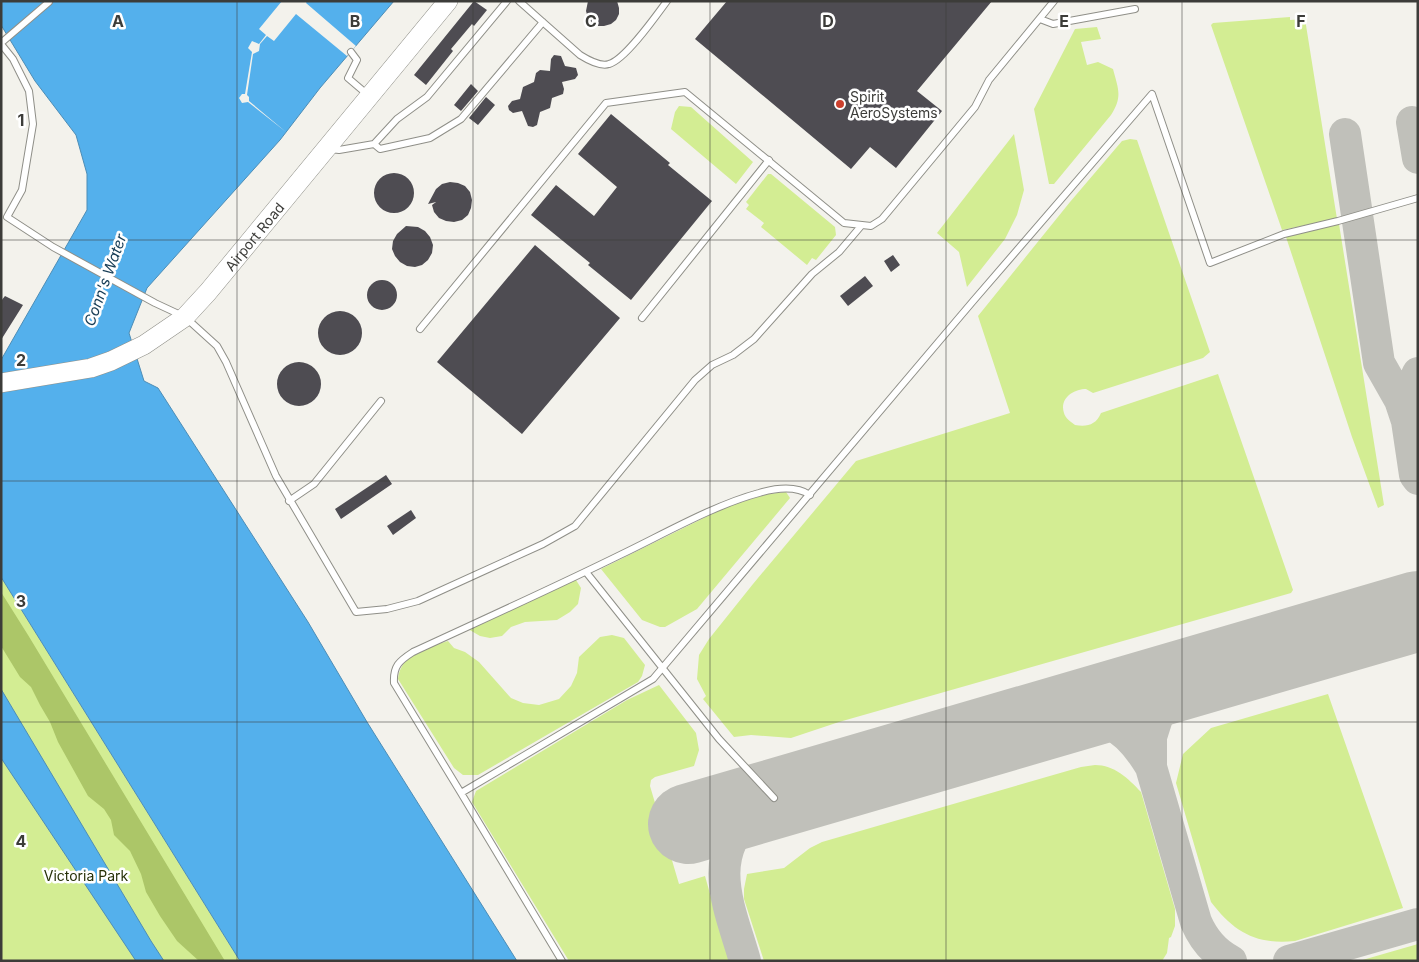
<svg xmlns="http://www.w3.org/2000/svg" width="1419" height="962" font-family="Inter,sans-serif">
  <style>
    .green { fill: #d3ed93 }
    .forest { fill: #acc668 }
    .water { fill: #54b0ec; stroke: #4d8db6 }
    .pier { fill: #f3f2ec }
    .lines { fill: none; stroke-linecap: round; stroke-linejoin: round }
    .taxiway { stroke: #c0c0ba; stroke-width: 32 }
    .runway { stroke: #c0c0ba; stroke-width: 80 }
    .building { fill: #4e4c52 }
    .lane-casing { stroke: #8f8f88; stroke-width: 8 }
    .secondary-casing { stroke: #8f8f88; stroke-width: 20 }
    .lane { stroke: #fff; stroke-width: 6 }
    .secondary { stroke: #fff; stroke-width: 19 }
    .grid { fill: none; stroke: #3c3c39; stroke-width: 1; stroke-opacity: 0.55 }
    .poi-dot { fill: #cc402e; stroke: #fff; stroke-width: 2 }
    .labels { text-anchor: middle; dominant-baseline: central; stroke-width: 5; stroke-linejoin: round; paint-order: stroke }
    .poi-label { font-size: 14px; fill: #3c3c39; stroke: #fff; text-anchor: start }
    .street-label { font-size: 14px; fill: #3c3c39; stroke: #fff }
    .park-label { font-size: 14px; fill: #273108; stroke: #fff }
    .water-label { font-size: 15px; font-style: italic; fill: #173d56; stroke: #fff }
    .grid-label { font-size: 16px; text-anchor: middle; font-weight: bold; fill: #3c3c39; stroke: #fff; stroke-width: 5; stroke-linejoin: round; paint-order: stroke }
  </style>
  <rect width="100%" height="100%" fill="#f3f2ec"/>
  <path class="green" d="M1290,17v3l15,-1 32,200 -55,11 -71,-205 2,-2z
    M1097,27l4,12 -20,3 6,23 11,-3 15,7c5,19 10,28 -2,46l-57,69h-5l-15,-75 41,-80z
    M679,106l12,1 62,55 -17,22 -65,-55 4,-17z
    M1014,134l10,56 -7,25 -12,24 -38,48 -8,-35 -22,-19z
    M1130,139l7,1 73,212 -7,6 -110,35 -7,-4c-12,0 -27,9 -22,24 1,5 7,9 11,12 12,2 21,0 26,-12l117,-39 75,216 -2,3 -452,129 -48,16 -40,-3 -17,2 -31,-38 3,-3 -9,-17 2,-24 10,-16 44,-55 103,-123 154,-48 -32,-97 92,-114 52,-61z
    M768,174h3l64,53 1,8 -20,25 -4,-2 -5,7 -46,-38 3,-4 -18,-14 3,-4 -3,-3z
    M1339,224l45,281 -6,3 -26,-71 -66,-200z
    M786,492l4,6 -93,111 -32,18h-5l-18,-7 -41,-51 127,-63 40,-12z
    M1,577l239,384h-239z
    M576,580l5,8 -3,16 -8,8 -13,8 -32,2 -14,5 -9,9 -12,2 -10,-2 -12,-7z
    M612,635l12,3 21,27 -3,11 -4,6 -160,93h-15l-9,-7 -56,-89c3,-26 29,-31 50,-38l6,7 11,4 14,10 32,36 12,5 16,2 20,-6 12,-13 6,-13 2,-16 21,-20z
    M659,685l37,48 3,17 -5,16 -39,11 -4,3 -1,6 29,98 26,-8 24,85h-160l-97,-159 4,-11 151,-91z
    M1328,694l75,214 -108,33c-39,4 -61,-9 -84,-39l-35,-119 7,-29 28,-26z
    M1095,765c19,0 33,13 46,27l34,117v17l-4,11 -2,1 -2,15 -5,8h-398l-20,-62v-10l3,-15 37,-6 26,-20 12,-6 259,-75z
    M1418,944v17h-59z"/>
  <path class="forest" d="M1,592l27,43 197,326h-26l-22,-20 -17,-25 -14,-24 -5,-18 -11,-23 -16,-16 -3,-15 -7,-11 -16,-13 -30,-54 -8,-20 -10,-17 -9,-18 -11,-10 -19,-31z"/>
  <path class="water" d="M1,1h393l-74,87 -40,52 -133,148 -18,45 15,48 14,7 150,234 59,100 150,239h-277l-239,-384v-217l86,-150v-36l-11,-39 -41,-54 -34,-56z
    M1,689l150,252 13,20h-28l-135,-203z"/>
  <path class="pier" d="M282,1h25l-1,2 50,43 -9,10 -51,-42 -22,27 -7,-5 -7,8 -1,7 -6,3 -6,41 2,2v4l37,31 -38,-30 -6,1 -3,-5 3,-4h3l7,-42 -4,-4 4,-7 7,3 7,-9 -7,-6z"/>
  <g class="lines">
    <path class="taxiway" d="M1412,122l6,36
      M1345,134l34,229 21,37 7,21 3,-31 8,-17
      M1407,421l8,54 3,4
      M1047,720c52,-8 77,1 104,47v-30l7,-22 15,-18 14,-14 21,-10
      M1151,767l45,155c7,16 19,31 35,39
      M745,961c-15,-53 -41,-103 7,-148 6,-6 15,-10 22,-15
      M1289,961l129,-37"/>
    <path class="runway" d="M688,824l730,-213"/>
  </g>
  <path class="building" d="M474,1l13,9 -13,16 -2,-2 -21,25 2,2 -27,34 -12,-10z
    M588,1h29l2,7v6l-3,6 -5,4 -7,2h-6l-6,-3 -4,-5 -2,-7z
    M727,1h265l-75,90 25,20 -46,57 -26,-21 -19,22 -156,-130z
    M554,55l7,1 4,10 11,2 2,7 -3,4 -13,3 2,7 -1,5 -11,4 -2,10 -10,4 -3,13 -4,2 -5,-1 -6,-15 -9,2 -4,-3 -1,-4 4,-5 8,-2 3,-12 11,-5 2,-9 4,-3 10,1 1,-12z
    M471,84l7,7 -17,20 -7,-6z
    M486,97l9,8 -17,20 -9,-7z
    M611,114l59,49 -2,2 44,36 -81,99 -43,-35 2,-2 -59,-48 25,-30 38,31 23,-29 -39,-33z
    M374 193a20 20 0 1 1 40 0a20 20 0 1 1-40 0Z
    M450,182l8,1 7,3 5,6 2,8 -1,8 -3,7 -6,5 -8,2 -8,-1 -7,-3 -5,-6 -2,-7 4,-3 -8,2 8,-15 6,-5z
    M406,226l12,1 7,4 5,6 3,8 -1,8 -4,7 -6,5 -7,2 -8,-1 -7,-4 -5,-6 -3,-7 1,-8 4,-7z
    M535,245l85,73 -98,116 -85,-72z
    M893,255l7,10 -9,7 -7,-11z
    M865,276l8,10 -25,20 -8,-10z
    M367 295a15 15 0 1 1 30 0a15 15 0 1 1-30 0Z
    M5,296l18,9 -22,35v-39z
    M318 333a22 22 0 1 1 44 0a22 22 0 1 1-44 0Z
    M277 384a22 22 0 1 1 44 0a22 22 0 1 1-44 0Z
    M386,475l6,9 -51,35 -6,-10z
    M411,510l5,8 -23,17 -6,-9z"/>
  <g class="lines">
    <defs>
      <path id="lane" d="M519,1l61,54c8,5 20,12 29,9 16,-4 47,-48 58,-63
        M1040,19l13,5 82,-15
        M1,43l48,-41
        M1,44l12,15 16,32 4,33 -11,66 -15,27 46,30 102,56 30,14 32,29 9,16 50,114 80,136 31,-3 31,-8 125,-57 32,-18 120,-146 17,-15 21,-10 21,-16 58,-65 27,-22 22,-26
        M351,52l6,8 -9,18 20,17
        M374,144l6,5 50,-11 31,-19 82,-97
        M330,149l9,1 35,-6 23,-25 30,-22 80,-96
        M642,318l127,-158
        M420,329l186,-226 79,-11 159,131 27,3 11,-7 93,-112 14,-27 65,-79
        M810,495c-15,-10 -34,-7 -51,-2 -45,12 -97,42 -139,62 -69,34 -138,65 -207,97 -14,9 -20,14 -19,31l67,110 192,-114 321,-379 178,-206 58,169 74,-29 54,-13 80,-23
        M289,501l25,-17 67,-83
        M586,572l133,167 55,59
        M461,793l101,168"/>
      <g id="secondary">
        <path id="s1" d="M1,383l90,-15 20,-7 33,-16 41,-28 23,-25 47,-57 193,-234"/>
      </g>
    </defs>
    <use href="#lane" class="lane-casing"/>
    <use href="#secondary" class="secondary-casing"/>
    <use href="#lane" class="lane"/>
    <use href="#secondary" class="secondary"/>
  </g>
  <path class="grid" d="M237,1v960M473,1v960M710,1v960M946,1v960M1182,1v960M1,240h1417M1,481h1417M1,722h1417"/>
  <circle class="poi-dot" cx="840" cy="104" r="5"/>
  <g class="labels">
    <g class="poi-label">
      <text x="850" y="96">Spirit<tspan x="850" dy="16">AeroSystems</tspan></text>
    </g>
    <g class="street-label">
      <text stroke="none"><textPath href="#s1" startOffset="305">Airport Road</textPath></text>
    </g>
    <g class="park-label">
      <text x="86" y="875">Victoria Park</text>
    </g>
    <g class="water-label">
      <text transform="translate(105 280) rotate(-70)">Conn's Water</text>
    </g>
  </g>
  <g class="grid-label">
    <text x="118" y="27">A</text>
    <text x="355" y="27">B</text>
    <text x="591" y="27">C</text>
    <text x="828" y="27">D</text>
    <text x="1064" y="27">E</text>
    <text x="1301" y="27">F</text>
    <text x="21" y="126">1</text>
    <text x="21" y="366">2</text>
    <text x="21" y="607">3</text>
    <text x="21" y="847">4</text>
  </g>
  <rect width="1419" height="962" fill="none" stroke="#3c3c39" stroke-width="5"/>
</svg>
